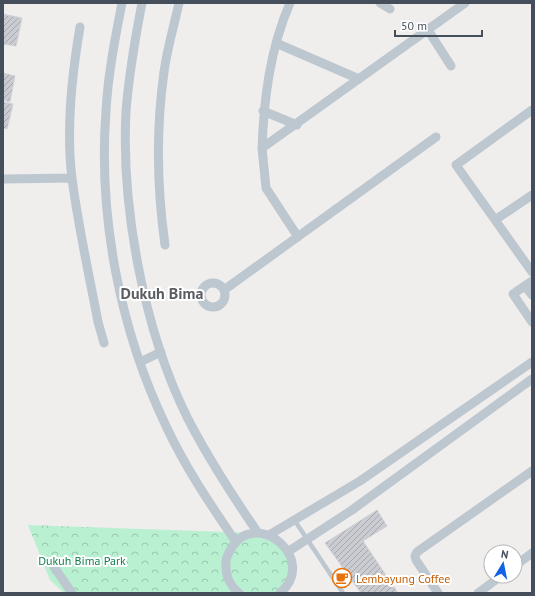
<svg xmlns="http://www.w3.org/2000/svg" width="535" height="596" font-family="'PT Sans',sans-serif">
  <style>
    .forest { fill: url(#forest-crowns) }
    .building { fill: url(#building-hatch); stroke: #d1d3d9 }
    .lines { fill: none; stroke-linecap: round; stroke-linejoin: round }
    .service { stroke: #bdc7d0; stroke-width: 4.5 }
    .minor { stroke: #bdc7d0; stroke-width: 9 }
    .labels { text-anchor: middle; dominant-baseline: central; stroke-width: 4; stroke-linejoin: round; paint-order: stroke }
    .park-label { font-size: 12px; fill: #137f4f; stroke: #fff }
    .food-label { font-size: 12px; fill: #c56008; stroke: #fff; text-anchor: start }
    .district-label { font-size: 16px; font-weight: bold; fill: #5a5d62; stroke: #fff }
  </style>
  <defs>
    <pattern id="forest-crowns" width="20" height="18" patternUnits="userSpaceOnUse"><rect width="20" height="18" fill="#b9f0d1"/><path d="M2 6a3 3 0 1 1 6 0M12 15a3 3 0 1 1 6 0" fill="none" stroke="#98c5ad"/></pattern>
    <pattern id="building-hatch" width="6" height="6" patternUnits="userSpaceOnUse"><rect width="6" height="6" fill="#caccd2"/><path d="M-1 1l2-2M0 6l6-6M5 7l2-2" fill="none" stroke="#a6a8ad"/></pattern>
  </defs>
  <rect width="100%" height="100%" fill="#f0eded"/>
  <path class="forest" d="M28,525l230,8 25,11 9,31 -12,18h-216l-14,-13z"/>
  <path class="building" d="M3,14l19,4 -6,28 -13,-2z
    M3,73l12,3 -5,26 -7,-2z
    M3,102l10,2 -6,25 -4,-1z
    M377,510l10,16 -24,15 35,52h-37l-36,-50z"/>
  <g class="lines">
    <path class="service" d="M295,521l48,72"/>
    <path class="minor" d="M122,3c-7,36 -14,71 -16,108 -8,106 14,219 60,315 19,41 44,78 70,116
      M142,3c-7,36 -13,71 -16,108 -5,97 18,219 61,306 21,41 45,78 71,116
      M290,3c-20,46 -26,95 -28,145l203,-145
      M380,3l10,6
      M80,27c-8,47 -14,104 -8,151 6,48 17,96 26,144l6,21
      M428,30l23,36
      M276,43l83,36
      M532,110l-76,55 76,107
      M263,111l34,14
      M262,148l4,40 32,49
      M3,179l69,-1
      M495,220l37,-25
      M165,245c-8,-57 -9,-116 -1,-173 3,-23 10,-46 15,-69
      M532,281l-19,13 19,28
      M201 295a12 12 0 1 1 24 0a12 12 0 1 1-24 0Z
      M525,286l7,9
      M224,290l212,-153
      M140,362l21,-10
      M269,535l91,-54 172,-119
      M289,551l63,-41 180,-131
      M52,564l20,29
      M515,566l17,-13
      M239,593c-11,-9 -14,-19 -13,-32 1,-6 3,-9 6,-14 26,-39 87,13 48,46
      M438,593l-22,-33 -1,-4 2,-4 115,-81
      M478,593l23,-17"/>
  </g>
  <defs>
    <symbol id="cafe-ring" viewBox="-11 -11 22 22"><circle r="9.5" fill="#fff" stroke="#e8710a" stroke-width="1.5"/><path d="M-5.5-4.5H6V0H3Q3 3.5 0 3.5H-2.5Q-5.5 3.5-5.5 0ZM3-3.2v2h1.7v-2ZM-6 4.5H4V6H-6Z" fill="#e8710a"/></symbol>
  </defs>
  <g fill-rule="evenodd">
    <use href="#cafe-ring" x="331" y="567" width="22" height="22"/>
  </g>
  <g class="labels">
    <g class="park-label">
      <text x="82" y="560">Dukuh Bima Park</text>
    </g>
    <g class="food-label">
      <text x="356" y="578">Lembayung Coffee</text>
    </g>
    <g class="district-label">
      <text x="162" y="293">Dukuh Bima</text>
    </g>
  </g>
  <rect width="535" height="596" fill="none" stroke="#454f5b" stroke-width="8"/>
  <g transform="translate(503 564) rotate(10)"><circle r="19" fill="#ffffff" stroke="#b5b9bd"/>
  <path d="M0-3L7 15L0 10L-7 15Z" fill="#1262e5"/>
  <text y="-6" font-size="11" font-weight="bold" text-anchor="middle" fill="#454f5b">N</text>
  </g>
  <path d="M395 30v6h87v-6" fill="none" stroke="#454f5b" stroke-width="2"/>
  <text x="401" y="30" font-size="12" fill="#454f5b" stroke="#ffffff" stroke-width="3" paint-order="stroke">50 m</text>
</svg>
